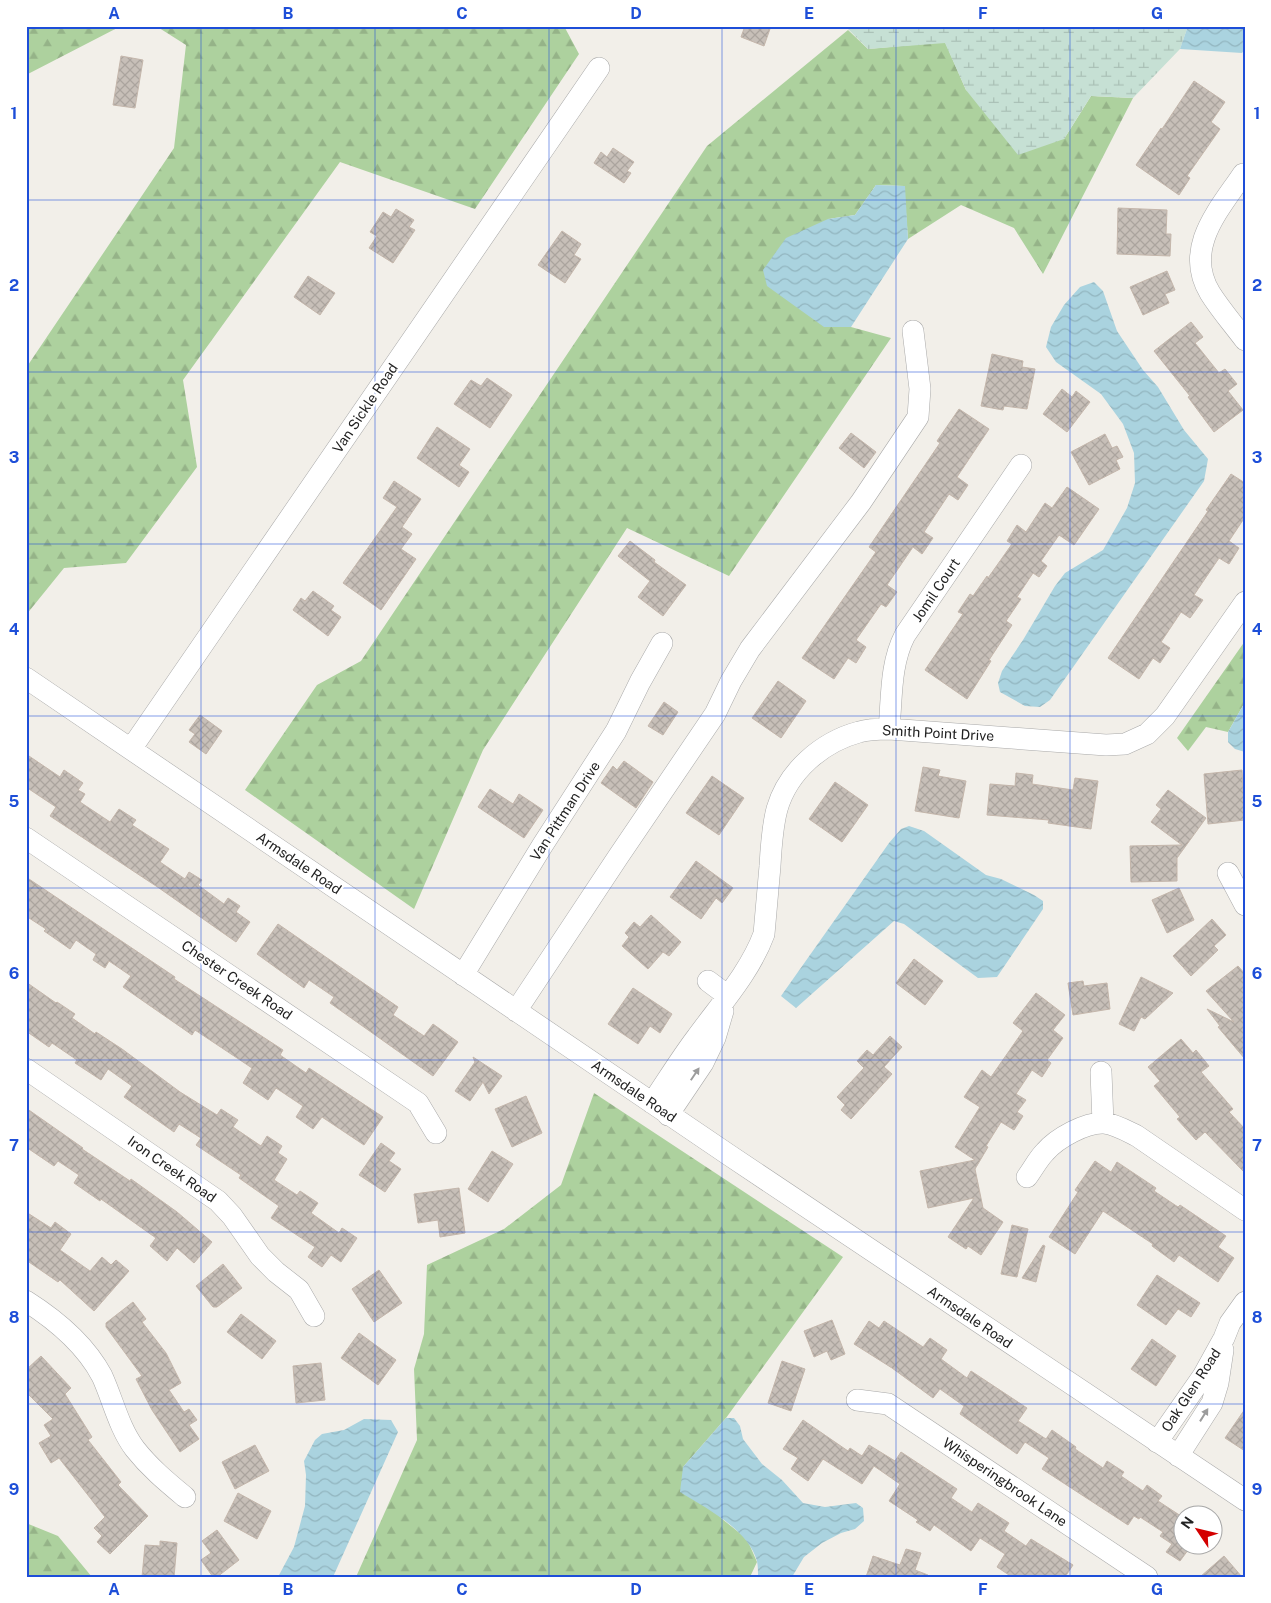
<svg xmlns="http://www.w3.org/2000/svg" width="1271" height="1603" font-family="'Public Sans',sans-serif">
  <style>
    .forest { fill: url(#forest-firs) }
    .wetland { fill: url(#wetland-marsh) }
    .water { fill: url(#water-waves) }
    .building { fill: url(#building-cross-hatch); stroke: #c4b6ab }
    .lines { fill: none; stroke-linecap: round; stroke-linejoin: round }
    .minor-casing { stroke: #a9a9a9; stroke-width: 22 }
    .minor { stroke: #fff; stroke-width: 21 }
    .oneway { fill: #9c9c9c }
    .grid { fill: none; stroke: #1d4ed8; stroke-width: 1; stroke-opacity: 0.55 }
    .labels { text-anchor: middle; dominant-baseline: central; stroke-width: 4.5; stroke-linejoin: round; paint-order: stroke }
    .street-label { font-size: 14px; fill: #222; stroke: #fff }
    .neatline { fill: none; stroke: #1d4ed8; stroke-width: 2 }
    .grid-label { font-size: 16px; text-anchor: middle; font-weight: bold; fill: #1d4ed8 }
  </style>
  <defs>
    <pattern id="forest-firs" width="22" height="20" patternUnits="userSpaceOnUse" patternTransform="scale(1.25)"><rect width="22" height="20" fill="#add19e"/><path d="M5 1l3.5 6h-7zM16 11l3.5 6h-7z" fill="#95b388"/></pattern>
    <pattern id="wetland-marsh" width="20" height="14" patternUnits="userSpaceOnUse" patternTransform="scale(1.25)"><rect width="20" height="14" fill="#c6e0d4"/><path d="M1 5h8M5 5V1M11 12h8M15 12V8" fill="none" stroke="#aac0b6"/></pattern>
    <pattern id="water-waves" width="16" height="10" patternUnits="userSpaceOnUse" patternTransform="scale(1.25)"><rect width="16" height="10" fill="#aad3df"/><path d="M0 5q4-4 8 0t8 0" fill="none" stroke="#92b5bf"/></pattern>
    <pattern id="building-cross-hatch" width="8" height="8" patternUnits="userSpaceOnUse" patternTransform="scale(1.25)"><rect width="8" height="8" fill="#c7bfb8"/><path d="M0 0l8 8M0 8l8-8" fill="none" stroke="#aba49e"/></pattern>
  </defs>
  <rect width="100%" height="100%" fill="#f2efe9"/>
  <path class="forest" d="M26,26h95l-95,49z
    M156,26h408l15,28 -104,155 -135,-47 -157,218 14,87 -71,96 -62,5 -38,47v-247l148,-220 12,-103z
    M848,30l20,19 77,-7 21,48 98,49 27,-43 42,2 -90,176 -29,-46 -53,-23 -53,34 -4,-53 -28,-1 -21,30 -27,4 -4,108h27l40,11 -162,238 -102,-48 -144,222 -69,159 -169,-119 72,-105 44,-24 346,-515z
    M1245,641v61l-17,30 -22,-5 -18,24 -11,-13z
    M594,1093l249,164 -117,161 -43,49 38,51 26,21 10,23 -7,15h-394l61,-137 -3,-71 10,-35 3,-69 77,-36 57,-44z
    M26,1523l32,13 34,41h-66z"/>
  <path class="wetland" d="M845,26h343l-8,23 -47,49 -42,-2 -27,43 -46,16 -52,-65 -21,-47 -77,6z"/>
  <path class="water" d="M1188,26h57v23l-3,4 -62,-4z
    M876,185l29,1 3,53 -57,88h-27l-57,-41 -4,-16 23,-32 42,-19 27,-4z
    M1094,282l9,9 14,40 26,39 15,17 26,43 24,29 -4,22 -154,219 -10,7 -15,-1 -25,-14 -2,-9 4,-12 21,-31 32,-54 10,-13 38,-23 24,-42 8,-25 -1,-30 -11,-29 -22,-30 -45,-32 -10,-15 5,-20 13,-22 16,-18z
    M1245,702v50l-10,-3 -7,-7v-10z
    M909,826l15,5 62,44 15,4 33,16 9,6v8l-46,68 -19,1 -74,-54 -10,-3 -98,87 -15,-12 108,-153 12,-14z
    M726,1418h8l6,8 3,13 19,25 20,16 21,23 22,4 31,-4 7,5 1,13 -9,8 -14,4 -19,10 -18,14 -12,20h-34c0,-5 0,-11 -1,-16 -9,-32 -50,-52 -77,-69l3,-25z
    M364,1419l27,1 7,12 -65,145h-55l16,-30 11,-41 1,-31 -2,-14 11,-21 7,-6 22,-4z"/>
  <path class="building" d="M745,26h26l-7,20 -23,-9z
    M121,56l22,4 -8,48 -22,-3z
    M1194,81l31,21 -14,20 9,7 -33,47 3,2 -11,17 -43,-30 25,-37 1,1z
    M613,148l21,14 -7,9 4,2 -7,10 -30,-20 7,-11 6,5z
    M1118,208l49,2 -1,24h5l-1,22 -53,-2z
    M396,209l18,11 -5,7 6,3 -22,33 -24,-15 8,-12 -7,-4 13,-20 8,5z
    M562,231l19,13 -7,11 7,4 -16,24 -27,-18z
    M1167,271l8,19 -10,4 4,9 -26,12 -13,-28z
    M308,276l27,17 -15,22 -26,-18z
    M1191,322l12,15 -8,6 24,30 6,-4 12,15 -9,7 15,19 -29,22 -26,-35 2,-1 -36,-45z
    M992,354l31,7 -1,6 13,2 -8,40 -23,-3 -1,4 -22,-4z
    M487,378l25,17 -22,33 -36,-24 17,-24 10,6z
    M1062,389l10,8 4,-6 14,11 -23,30 -24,-18z
    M959,409l30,20 -32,48 11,8 -10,15 -9,-6 -25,38 9,6 -11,16 -9,-7 -26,38 10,7 -11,15 -5,-3 -25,36 10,7 -10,16 -8,-5 -14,21 -32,-21 74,-106 -7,-5 71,-104 -3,-2z
    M437,427l33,22 -11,16 10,7 -10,15 -42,-29z
    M851,433l25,19 -12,16 -25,-20z
    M1105,434l7,14 5,-2 6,11 -7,3 4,9 -31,16 -18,-33z
    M1231,474l14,9v34l-16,24 10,7 -10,16 -10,-6 -25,37 9,5 -13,18 -9,-6 -20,30 9,6 -10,15 -7,-5 -14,21 -31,-21 100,-147 -2,-1z
    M394,481l27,18 -19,28 10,7 -11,15 15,10 -35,51 -38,-27 54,-76 -14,-9z
    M1067,487l32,22 -25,36 -15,-10 -18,26 6,5 -8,11 -6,-4 -16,24 4,2 -15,22 6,4 -23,35 2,1 -24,38 -42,-29 38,-56 -5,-2 12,-18 3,2 14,-20 1,2 24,-34 -5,-3 10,-16 9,7 19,-29 7,5z
    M630,541l25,19 -1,2 32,23 -23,31 -25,-19 12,-16 -32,-25z
    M313,591l21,15 -3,4 10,7 -13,19 -35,-26 8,-12 4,3z
    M778,681l28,20 -25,37 -29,-20z
    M664,702l14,10 -15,23 -15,-9z
    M200,715l22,16 -16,23 -17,-12 6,-8 -6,-4z
    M26,754l34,23 4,-7 19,13 -5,7 7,4 -5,8 30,20 9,-13 17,11 -4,5 37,24 -9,13 25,17 4,-7 13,8 -4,5 26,19 4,-6 12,8 -4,6 14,10 -14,20 -77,-54 -109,-72 6,-9 -30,-20z
    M624,761l29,21 -17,26 -35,-25 12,-17 4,4z
    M923,767l17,3 -2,6 28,5 -7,37 -44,-7z
    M1242,770l3,50 -37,4 -4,-50z
    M1016,773l17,2 -1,9 41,6 2,-12 23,3 -7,48 -43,-6 1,-3 -62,-5 3,-31 25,2z
    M712,776l32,22 -25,37 -33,-22z
    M835,782l33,23 -26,37 -33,-23z
    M490,789l23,15 6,-10 24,16 -19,28 -46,-31z
    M1168,790l38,28 -29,40v23l-46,1 -1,-36 52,-1 -31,-23 10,-13 -5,-4z
    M696,861l37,27 -11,15 -6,-5 -15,21 -31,-22z
    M26,877l149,100 -1,2 109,71 -3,5 26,18 3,-5 74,49 -19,28 -42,-28 -9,12 -17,-12 7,-11 -27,-18 -8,12 -25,-17 9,-15 -57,-38 -3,5 -7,-5 -62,-43 8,-11 -22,-15 -4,7 -12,-8 3,-6 -20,-14 -6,9 -26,-18 2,-2 -20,-13z
    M1179,888l15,32 -27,13 -15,-33z
    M651,915l30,27 -12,14 -6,-4 -15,17 -26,-23 7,-9 -4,-4 9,-11 6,5z
    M1212,919l14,16 -12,11 4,4 -27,26 -18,-20z
    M278,924l120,83 -5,8 31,21 9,-12 25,18 -25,34 -103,-73 4,-6 -25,-17 -5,8 -47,-34z
    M914,959l29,22 -18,24 -29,-22z
    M1238,966l7,8v85l-27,-32 2,-1 -13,-17 27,13 -28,-31z
    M1141,977l32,16 -28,26 -4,-2 -7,14 -15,-7z
    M1083,981l1,5 23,-3 3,26 -37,6 -5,-32z
    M26,982l30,21 1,-1 18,12 -3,4 23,16 1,-2 26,17 58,43 37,23 4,-6 17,11 -5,7 28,19 6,-10 15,10 -4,7 9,6 -13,21 23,15 3,-4 18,12 -7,10 28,20 3,-5 15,10 -16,24 -10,-7 -9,12 -14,-10 7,-10 -44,-29 8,-12 -40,-28 2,-3 -45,-30 5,-7 -22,-14 -5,8 -50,-35 8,-11 -24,-17 -7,11 -26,-17 2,-3 -25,-17 -3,4 -23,-16z
    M633,988l39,26 -12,19 -10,-7 -12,18 -30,-20z
    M1036,993l29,22 -12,15 10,8 -16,22 4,3 -9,14 -10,-7 -16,24 10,6 -9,12 6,4 -9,14 -13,-8 -15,24 2,1 -13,22 8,39 20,14 -22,33 -13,-9 -2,3 -18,-12 26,-39 -46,10 -8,-37 55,-11 -20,-13 25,-40 -16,-10 18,-27 9,7 32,-46 -10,-8z
    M890,1036l12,11 -18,20 8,7 -41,45 -10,-9 4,-5 -8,-8 27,-29 -7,-7 10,-11 6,5z
    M1181,1039l12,14 3,-3 13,16 -8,6 32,37 -4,3 16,17v44l-40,-41 -9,8 -19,-21 3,-2 -26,-31 6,-5 -12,-14z
    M473,1057l29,19 -13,18 -6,-12 -13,19 -15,-10 20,-29z
    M526,1096l16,37 -30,14 -17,-38z
    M26,1108l57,40 -1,1 48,32 1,-2 46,33 35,30 -18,21 -17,-15 -10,13 -17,-15 6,-8 -55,-39 -1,2 -26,-18 5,-8 -21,-14 -4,5 -28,-19z
    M381,1143l14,10 -6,8 12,8 -16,23 -26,-17z
    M492,1151l21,13 -25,38 -20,-13z
    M1095,1161l16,11 6,-10 39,26 -2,3 24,16 2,-2 46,31 -8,11 16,11 -16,24 -39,-27 -5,7 -22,-16 1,-2 -50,-33 -28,43 -26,-17 29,-45 -3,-2z
    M459,1188l6,45 -25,4 -2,-17 -20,3 -4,-29z
    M26,1212l25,16 4,-6 16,12 -11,16 30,21 12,-14 9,8 5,-5 13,11 -35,40 -34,-31 -2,2 -32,-22z
    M1012,1225l16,4 -11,48 -16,-3z
    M1043,1245l2,1 -9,36 -14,-4z
    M223,1264l19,24 -25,19h-4l-17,-21z
    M379,1270l23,33 -28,19 -22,-33z
    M1157,1275l43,28 -9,14 -13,-8 -12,16 -29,-20z
    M133,1302l13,17 -4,3 24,31 15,30 -12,7 15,22 5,-3 8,11 -8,5 10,14 -19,13 -28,-42 -16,-31 6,-3 -36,-49v-4z
    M241,1314l35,27 -14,18 -35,-27z
    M832,1320l13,34 -14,6 -4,-9 -13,6 -10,-26z
    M869,1321l10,7 5,-7 39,26 7,-9 17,12 -6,9 26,19 4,-7 56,37 -9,13 28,18 6,-9 24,17 -1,2 28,19 4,-7 17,11 -3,4 22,15 4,-6 15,11 -4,5 26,17v28h7l-11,15 -14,-9 6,-8 -12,-8 3,-4 -23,-15 -1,2 -5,-3 -6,9 -86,-56 7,-11 -24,-16 -8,12 -57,-40 4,-8 -24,-17 -7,9 -41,-30 -38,-24z
    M359,1333l37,27 -18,25 -37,-27z
    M1152,1339l24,17 -20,30 -25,-17z
    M41,1356l30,32 -6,6 27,43 -4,3 33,42 -3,3 30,31 -38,38 -13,-12 5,-6 -8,-8 11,-11 -46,-59 -8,5 -12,-20 12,-7 -7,-11 9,-6 -27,-27v-22z
    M782,1361l23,8 -14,42 -23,-8z
    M321,1363l4,37 -29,3 -3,-37z
    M1245,1409v42l-20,-13z
    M803,1420l45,31 2,-3 12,8 7,-11 26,16 6,-9 56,37 -6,9 21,14 6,-9 31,20 -5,8 22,15 5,-7 42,26 -8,12h-53l-15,-10 8,-13 -25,-16 -9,13 -37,-26 -4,6 -14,-9 2,-2 -29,-19 11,-17 -26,-18 -12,18 -39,-25 -15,22 -17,-12 7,-11 -15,-9z
    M255,1445l14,26 -34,18 -13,-27z
    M238,1493l33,18 -14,28 -33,-18z
    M217,1530l22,30 -22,17h-4l-12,-17 10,-7 -9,-12z
    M160,1541l17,2 -3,34h-32l3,-32 15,1z
    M906,1549l15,4 -6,17 13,5v2h-62l7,-21 27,9z
    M1224,1556l18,21h-42z"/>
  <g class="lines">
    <defs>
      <path id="minor" d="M1243,174c-24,36 -60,74 -33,119 10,16 23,31 35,47
        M26,678l703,477 516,345
        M889,729c3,-32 1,-65 16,-94l116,-170
        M131,749l468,-681
        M26,838l392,265 18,30
        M1228,873l17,32
        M463,975l79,-129 74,-115 24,-49 22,-39
        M708,981l20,15
        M516,1011l102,-154 97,-143 16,-33 19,-32 111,-147 57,-85 2,-28 -7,-58
        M26,1069l192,132 14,15 28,40 16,16 23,18 15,26
        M1101,1072l2,51
        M652,1103c15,-22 29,-45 45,-66 24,-33 53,-65 67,-103 2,-23 4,-46 6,-68 1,-19 2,-38 7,-57 11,-38 45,-67 82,-77 10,-3 21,-3 30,-3l217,16 19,-1 22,-10 18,-18 80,-114
        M668,1115l35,-52 12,-25 8,-27
        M1027,1177c6,-8 11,-18 18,-25 12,-14 41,-30 59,-29 11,1 23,8 33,13l108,74
        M26,1301c30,19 59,43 76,75 11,24 17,52 33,73 15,19 32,33 50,48
        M857,1400l31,4 259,173
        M1157,1442l46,-66 21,-38 6,-15 15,-21
        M1178,1456l34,-53 6,-20 5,-33"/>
    </defs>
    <use href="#minor" class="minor-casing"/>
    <use href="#minor" class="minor"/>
  </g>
  <defs><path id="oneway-solid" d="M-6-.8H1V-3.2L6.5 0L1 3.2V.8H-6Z" transform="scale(1.25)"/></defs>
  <g class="oneway">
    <use href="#oneway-solid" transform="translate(695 1074) rotate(-56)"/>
    <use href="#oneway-solid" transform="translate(1204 1415) rotate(-58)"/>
  </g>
  <path class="grid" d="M201,26v1551M375,26v1551M549,26v1551M722,26v1551M896,26v1551M1070,26v1551M26,200h1219M26,372h1219M26,544h1219M26,716h1219M26,888h1219M26,1060h1219M26,1232h1219M26,1404h1219"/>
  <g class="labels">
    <g class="street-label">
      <text transform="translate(365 408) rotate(-56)">Van Sickle Road</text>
      <text transform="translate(936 590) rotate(-56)">Jomil Court</text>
      <text transform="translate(938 733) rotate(3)">Smith Point Drive</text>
      <text transform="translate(565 811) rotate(-57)">Van Pittman Drive</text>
      <text transform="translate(299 863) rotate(34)">Armsdale Road</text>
      <text transform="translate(237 980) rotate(34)">Chester Creek Road</text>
      <text transform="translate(634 1091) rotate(34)">Armsdale Road</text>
      <text transform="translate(172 1169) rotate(35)">Iron Creek Road</text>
      <text transform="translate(970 1317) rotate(34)">Armsdale Road</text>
      <text transform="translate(1191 1390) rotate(-57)">Oak Glen Road</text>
      <text transform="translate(1005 1482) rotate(34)">Whisperingbrook Lane</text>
    </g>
  </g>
  <rect width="1271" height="1603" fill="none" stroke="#ffffff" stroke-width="55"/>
  <g transform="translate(1198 1530) rotate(305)"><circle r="24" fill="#ffffff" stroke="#a7a7a7"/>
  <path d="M0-4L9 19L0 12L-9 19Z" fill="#d40000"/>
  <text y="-8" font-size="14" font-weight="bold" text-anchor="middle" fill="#222222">N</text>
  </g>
  <rect x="28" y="28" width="1216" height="1548" class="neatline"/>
  <g class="grid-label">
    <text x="114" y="19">A</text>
    <text x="288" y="19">B</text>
    <text x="462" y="19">C</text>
    <text x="636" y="19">D</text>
    <text x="809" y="19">E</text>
    <text x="983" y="19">F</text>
    <text x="1157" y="19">G</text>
    <text x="14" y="119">1</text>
    <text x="1257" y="119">1</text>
    <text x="14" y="291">2</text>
    <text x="1257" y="291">2</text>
    <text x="14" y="463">3</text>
    <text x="1257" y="463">3</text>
    <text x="14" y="635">4</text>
    <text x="1257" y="635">4</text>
    <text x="14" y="807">5</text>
    <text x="1257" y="807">5</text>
    <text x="14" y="979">6</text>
    <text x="1257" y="979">6</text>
    <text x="14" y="1151">7</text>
    <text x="1257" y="1151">7</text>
    <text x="14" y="1323">8</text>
    <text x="1257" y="1323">8</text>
    <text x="14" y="1495">9</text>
    <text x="1257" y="1495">9</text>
    <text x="114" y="1595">A</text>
    <text x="288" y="1595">B</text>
    <text x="462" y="1595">C</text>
    <text x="636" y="1595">D</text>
    <text x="809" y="1595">E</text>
    <text x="983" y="1595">F</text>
    <text x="1157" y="1595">G</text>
  </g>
</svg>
